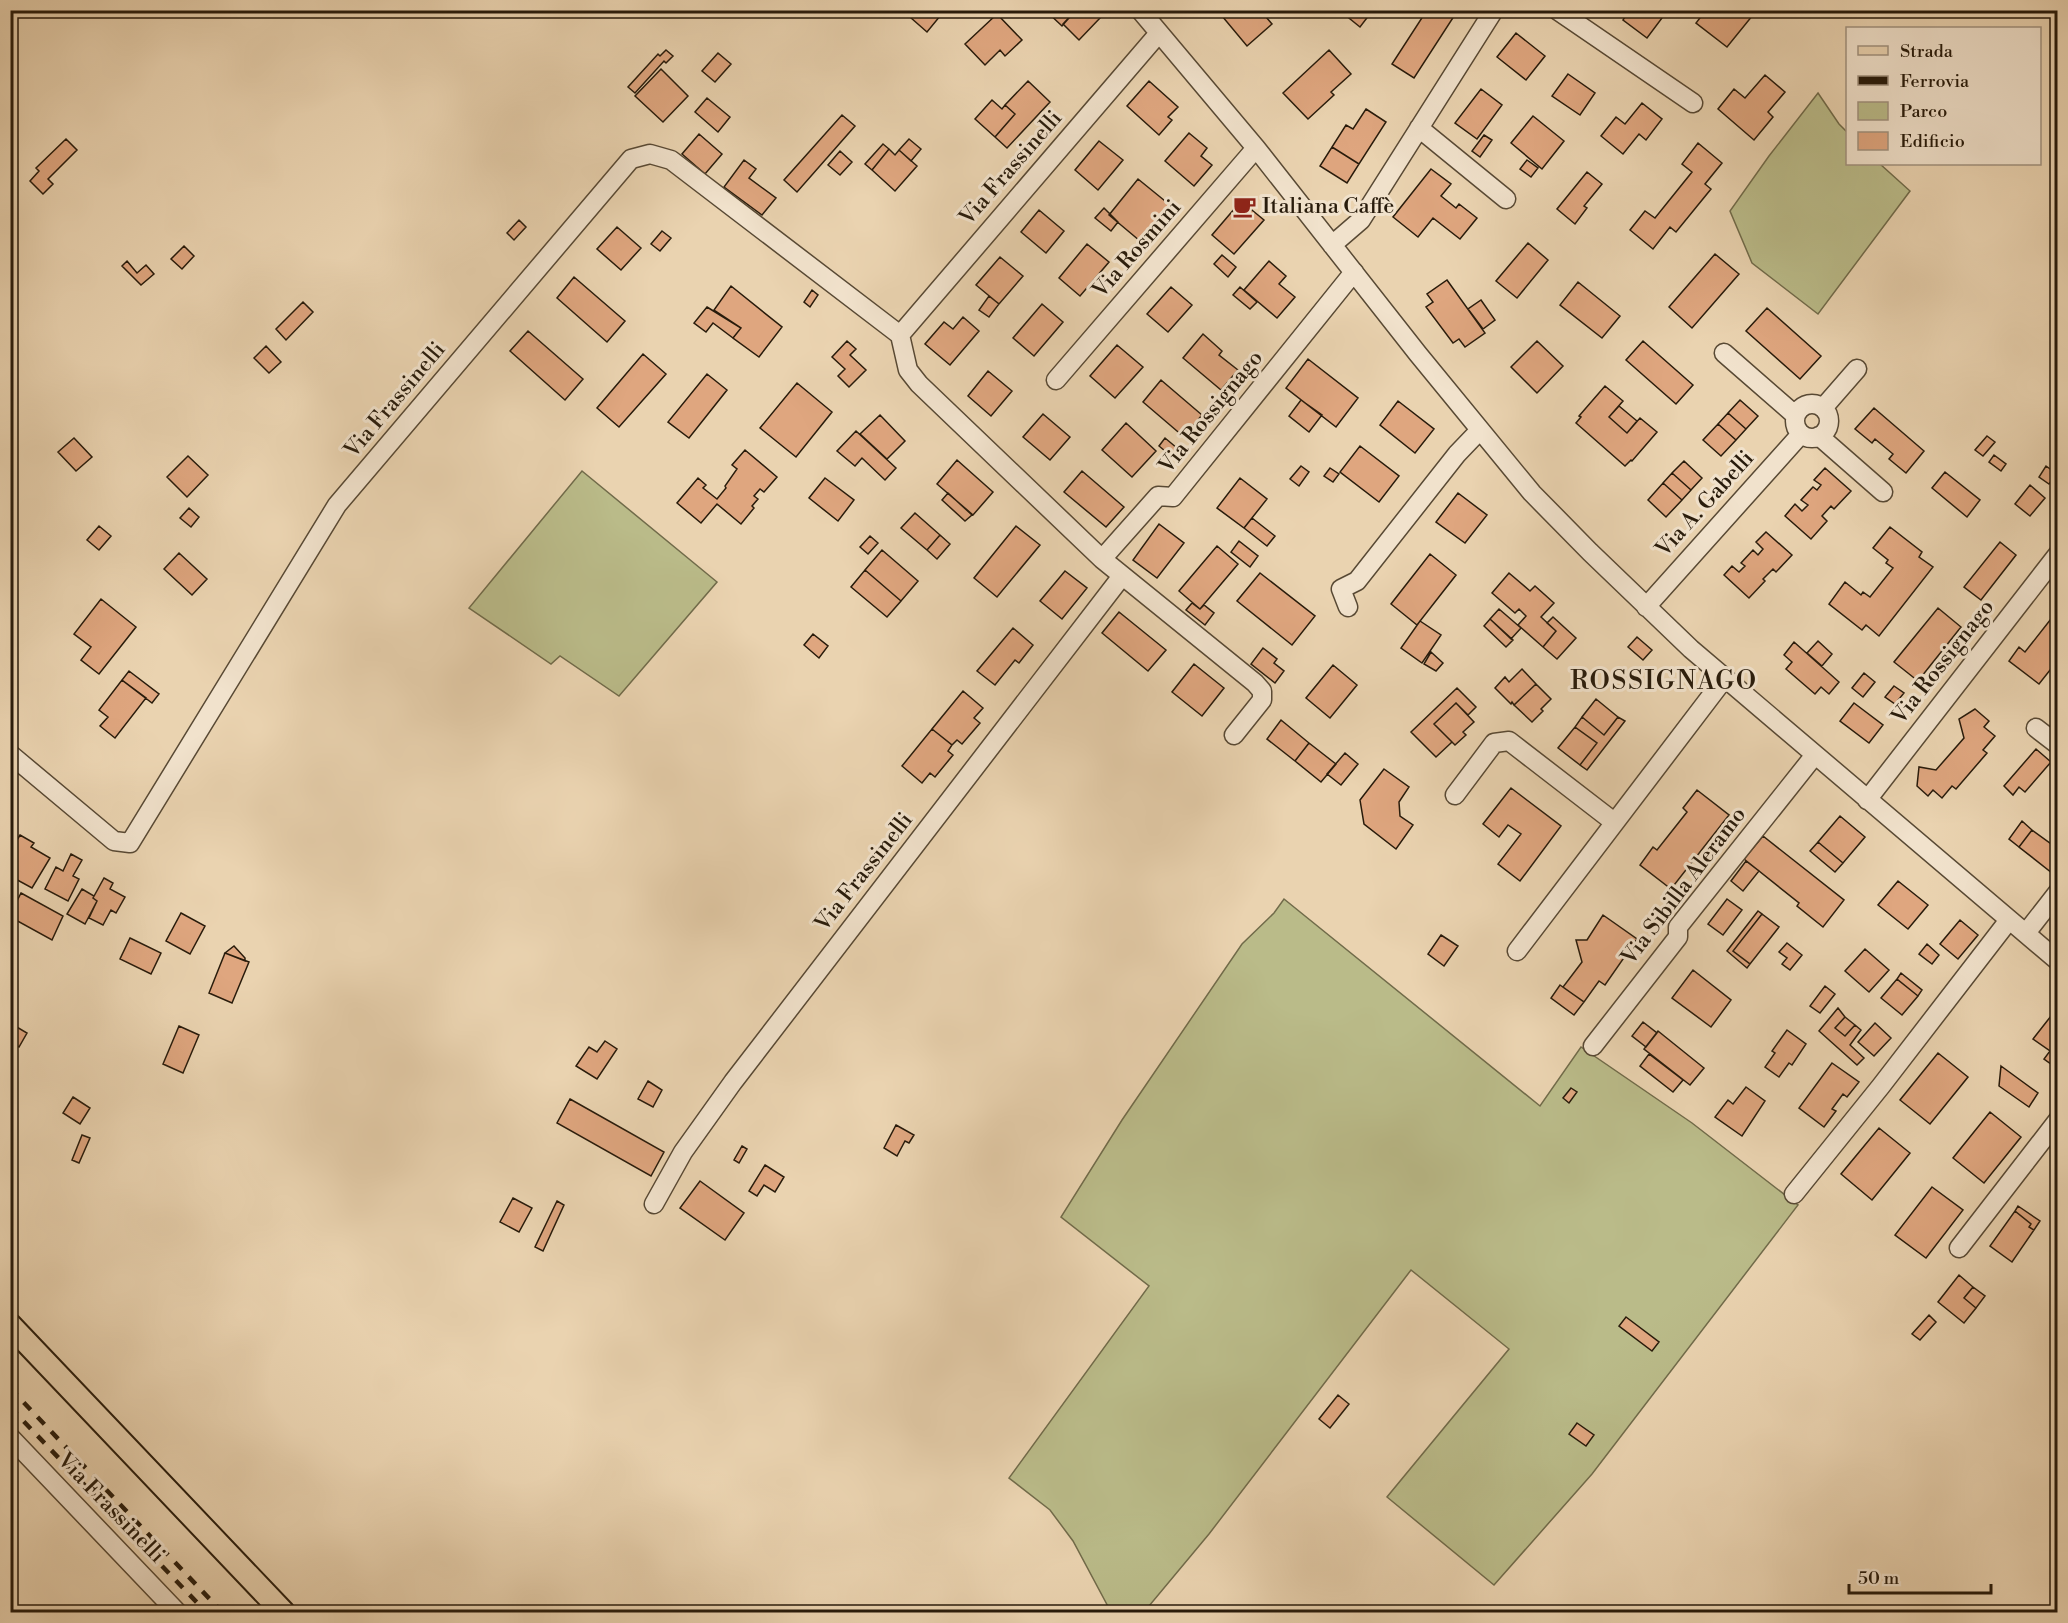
<svg xmlns="http://www.w3.org/2000/svg" width="2068" height="1623" font-family="'Libre Bodoni',serif">
  <style>
    .green { fill: #babb89; stroke: #716b4a; stroke-width: 1.5 }
    .building { fill: #dfa67f; stroke: #281b0b; stroke-width: 1.5 }
    .lines { fill: none; stroke-linecap: round; stroke-linejoin: round }
    .minor-casing { stroke: #584934; stroke-width: 21 }
    .major-casing { stroke: #281b0b; stroke-width: 26 }
    .minor { stroke: #f1e2cc; stroke-width: 18 }
    .major { stroke: #ead3b0; stroke-width: 22 }
    .rail { stroke: #281b0b; stroke-width: 4.5; stroke-dasharray: 10 10; stroke-linecap: butt }
    .labels { text-anchor: middle; dominant-baseline: central; stroke-width: 6; stroke-linejoin: round; paint-order: stroke }
    .street-label { font-size: 22px; fill: #281b0b; stroke: #f1e2cc }
    .poi-label { font-size: 22px; fill: #281b0b; stroke: #f1e2cc; text-anchor: start }
    .quarter-label { font-size: 26px; letter-spacing: 1.5px; fill: #281b0b; stroke: #f1e2cc }
  </style>
  <rect width="100%" height="100%" fill="#ead3b0"/>
  <filter id="stains"><feTurbulence type="fractalNoise" baseFrequency=".00333" numOctaves="4"/><feColorMatrix values="0 0 0 0 .2 0 0 0 0 .09 0 0 0 0 .02 0 0 0 .5 -.17"/></filter>
  <radialGradient id="worn" r=".72"><stop offset=".6" stop-color="#630" stop-opacity="0"/><stop offset="1" stop-color="#630" stop-opacity=".3"/></radialGradient>
  <path class="green" d="M1818,93l21,31 8,8 1,32h32l30,27 -92,123 -66,-51 -22,-52 39,-55z
    M582,471l135,111 -98,114 -59,-40 -9,8 -82,-56z
    M1284,899l256,207 41,-59 111,76 106,82 -206,269 -98,111 -107,-88 122,-148 -98,-79 -202,264 -65,78h-33l-38,-71 -23,-31 -41,-32 140,-192 -88,-69 61,-97 120,-176 32,-31z"/>
  <path class="building" d="M902,10h43l-18,22z
    M1045,10h31l-14,16z
    M1076,10h16l8,8 -21,22 -16,-16z
    M1217,10h43l12,14 -25,22z
    M1339,10h34l-13,17z
    M1427,10h31l-44,68 -22,-14z
    M1629,10h39l-21,28 -24,-18z
    M1706,10h51l-30,37 -31,-24z
    M997,14l25,26 -17,16 -5,-6 -15,15 -20,-21z
    M1516,33l29,23 -19,24 -29,-23z
    M666,50l7,6 -7,7 -2,-2 -29,32 -7,-6 30,-33 2,2z
    M1329,50l22,24 -20,18 3,3 -26,24 -25,-26z
    M718,53l13,11 -16,18 -13,-11z
    M661,69l27,27 -25,26 -28,-26z
    M1568,74l27,19 -15,22 -28,-19z
    M1765,75l20,17 -17,20 5,5 -19,23 -36,-31 16,-20 11,9z
    M1028,81l22,21 -43,46 -12,-11 20,-23 -10,-9z
    M1149,81l29,26 -10,10 4,3 -13,15 -32,-29z
    M1481,89l21,16 -25,34 -22,-16z
    M707,98l23,19 -12,15 -23,-20z
    M992,100l10,9 3,-4 10,9 -20,23 -20,-18z
    M1642,103l20,16 -16,21 -7,-6 -16,20 -22,-18 15,-19 9,7z
    M1366,109l20,13 -27,42 -27,-17 14,-22 7,4z
    M842,115l13,11 -58,66 -13,-12z
    M1533,116l31,25 -22,28 -31,-26z
    M1189,133l18,15 -6,8 11,9 -18,21 -29,-25z
    M699,134l23,20 -17,20 -23,-20z
    M1484,135l8,5 -12,17 -8,-6z
    M66,139l11,11 -29,29 5,5 -10,10 -13,-13 9,-10 -3,-3z
    M909,139l12,10 -10,12 -12,-11z
    M1099,141l24,19 -25,30 -23,-20z
    M1698,143l24,20 -17,21 6,5 -35,43 -6,-5 -17,22 -23,-19 15,-19 10,7 37,-46 -10,-8z
    M883,144l6,5 -17,21 -7,-6z
    M1332,147l27,17 -12,19 -27,-17z
    M889,149l6,6 4,-5 18,16 -22,25 -23,-21z
    M840,151l12,11 -12,13 -12,-10z
    M744,160l12,9 -7,9 27,20 -14,17 -38,-28z
    M1527,160l11,8 -7,9 -11,-8z
    M1431,169l20,15 -10,12 15,12 3,-4 18,14 -17,21 -27,-21 -15,19 -25,-20z
    M1587,172l15,12 -18,22 3,2 -12,16 -18,-15z
    M1138,179l32,26 -30,36 -31,-26z
    M1241,201l23,19 -30,34 -22,-19z
    M1104,208l14,14 -7,9 -16,-13z
    M1039,210l25,21 -18,22 -25,-21z
    M519,220l7,7 -12,13 -7,-7z
    M617,227l24,21 -20,22 -24,-21z
    M662,231l9,7 -11,13 -9,-7z
    M1528,243l20,17 -31,38 -21,-17z
    M1087,244l22,18 -29,34 -21,-18z
    M184,246l10,10 -12,13 -11,-10z
    M1715,254l24,20 -47,54 -23,-21z
    M1222,255l14,12 -8,10 -14,-13z
    M1000,257l23,19 -24,28 -23,-19z
    M127,261l10,12 9,-8 8,9 -13,11 -19,-19z
    M1269,261l17,15 -7,8 16,13 -18,21 -33,-28z
    M574,277l51,44 -18,21 -50,-44z
    M1447,280l38,53 -20,14 -6,-8 -6,4 -27,-36 7,-5 -6,-8z
    M1578,282l42,34 -18,22 -42,-33z
    M731,286l51,41 -23,30 -26,-19 8,-10 -27,-18z
    M1171,287l21,18 -24,27 -21,-18z
    M1240,287l17,15 -7,7 -17,-14z
    M812,290l6,5 -8,12 -6,-5z
    M989,296l10,8 -10,13 -10,-7z
    M1481,300l14,20 -12,9 -15,-20z
    M303,302l10,10 -27,28 -10,-11z
    M1042,304l21,18 -29,34 -21,-18z
    M707,307l34,21 -8,10 -20,-15 -7,9 -12,-9z
    M1767,308l54,48 -21,23 -54,-48z
    M963,317l16,14 -29,34 -25,-21 19,-22 9,7z
    M528,331l55,48 -18,21 -55,-49z
    M1203,334l19,17 -3,4 19,15 -17,20 -38,-32z
    M847,341l9,8 -6,6 16,15 -17,17 -11,-11 7,-7 -13,-12z
    M1537,341l26,25 -26,27 -26,-26z
    M1643,341l50,44 -17,19 -50,-44z
    M1117,345l26,22 -28,31 -25,-22z
    M266,346l15,16 -12,11 -15,-15z
    M643,354l23,20 -47,53 -22,-19z
    M1308,359l50,39 -22,29 -50,-39z
    M988,371l24,20 -21,25 -23,-20z
    M707,374l20,16 -38,48 -21,-16z
    M1161,380l41,35 -18,22 -41,-35z
    M797,383l35,29 -36,45 -36,-29z
    M1605,386l18,15 -14,16 18,16 13,-15 17,14 -25,29 -1,-1 -6,6 -49,-43 5,-6 -2,-1z
    M1301,400l21,15 -13,17 -20,-16z
    M1740,400l18,16 -12,13 -18,-16z
    M1398,401l36,28 -19,24 -35,-28z
    M1619,406l18,15 -10,12 -18,-16z
    M1874,408l50,43 -18,22 -17,-14 4,-5 -18,-15 -3,4 -17,-14z
    M1728,413l18,16 -10,11 -18,-16z
    M1043,414l27,23 -20,23 -27,-23z
    M880,415l25,26 -18,18 -27,-25z
    M1126,423l30,28 -24,26 -30,-27z
    M1718,424l18,16 -15,16 -18,-16z
    M856,431l40,37 -11,12 -23,-22 -7,8 -18,-15z
    M1987,436l8,6 -12,14 -8,-6z
    M74,438l18,19 -16,14 -18,-19z
    M1165,438l12,10 -6,8 -12,-10z
    M1360,446l39,30 -20,26 -39,-30z
    M745,450l32,27 -13,15 -4,-3 -6,7 4,3 -6,7 2,2 -13,16 -24,-20 -16,19 -24,-20 21,-25 8,7 -3,3 14,11 9,-11 -1,-2 12,-17 -5,-4z
    M1994,455l12,9 -5,7 -12,-9z
    M188,456l20,19 -21,22 -20,-20z
    M957,460l36,32 -20,23 -36,-31z
    M1684,461l18,17 -11,12 -19,-17z
    M1301,466l8,6 -10,14 -9,-7z
    M2046,466l11,8 -8,10 -10,-7z
    M1330,468l9,6 -6,8 -9,-6z
    M1825,468l26,23 -17,18 -3,-3 -9,10 5,5 -16,18 -26,-23 10,-12 7,7 6,-6 -7,-5 12,-13 4,3 4,-5 -7,-5z
    M1082,471l42,36 -18,20 -42,-35z
    M1945,472l35,28 -13,17 -35,-29z
    M1672,473l19,17 -9,10 -19,-17z
    M825,478l29,22 -16,21 -29,-23z
    M1240,478l27,21 -23,29 -27,-20z
    M1663,483l19,17 -16,17 -18,-17z
    M2030,485l15,13 -15,18 -15,-12z
    M948,493l24,22 -7,6 -23,-21z
    M1458,493l29,22 -22,28 -29,-21z
    M189,508l10,9 -8,10 -11,-9z
    M915,513l25,22 -13,15 -26,-22z
    M1252,518l23,18 -8,10 -23,-18z
    M1159,524l25,19 -27,35 -24,-18z
    M99,526l12,10 -12,14 -12,-10z
    M1016,526l24,19 -43,52 -23,-19z
    M1890,527l32,25 -3,5 14,10 -54,69 -13,-11 -4,5 -33,-26 16,-22 16,13 2,-3 7,5 23,-29 -7,-5 2,-3 -15,-12z
    M1766,532l26,23 -16,17 -3,-3 -10,10 2,2 -16,17 -25,-23 8,-9 7,6 6,-6 -4,-3 12,-13 5,5 5,-6 -7,-7z
    M940,535l10,9 -13,15 -10,-9z
    M870,536l8,7 -10,11 -8,-7z
    M1239,541l19,15 -8,11 -19,-15z
    M2000,542l16,13 -35,45 -17,-13z
    M1217,546l21,18 -38,45 -21,-18z
    M882,550l36,31 -17,20 -36,-31z
    M179,553l28,26 -15,16 -28,-26z
    M1430,554l26,21 -39,50 -26,-21z
    M865,570l36,31 -14,16 -36,-30z
    M1065,571l22,17 -25,31 -22,-18z
    M1260,573l55,43 -23,29 -55,-44z
    M1509,573l21,18 5,-5 19,17 -13,14 15,14 -13,16 -25,-22 8,-9 -7,-7 -4,4 -23,-20z
    M101,599l35,28 -37,47 -18,-14 10,-13 -17,-13z
    M1192,603l8,6 4,-4 10,8 -9,12 -19,-15z
    M1938,608l23,19 -43,54 -24,-19z
    M1499,609l22,19 -10,11 -21,-20z
    M2058,610v50l-19,24 -30,-23 10,-14 6,5z
    M1119,612l47,38 -18,21 -46,-38z
    M1553,617l23,21 -19,21 -14,-12 13,-16 -9,-8z
    M1490,619l23,21 -7,7 -22,-21z
    M1420,621l21,14 -19,28 -21,-15z
    M1013,628l20,17 -14,18 -4,-3 -20,25 -18,-14z
    M813,634l15,12 -9,12 -15,-13z
    M1637,637l15,13 -9,10 -15,-13z
    M1818,641l14,13 -10,12 -15,-13z
    M1794,642l45,40 -10,12 -8,-7 -6,7 -29,-25 6,-7 -8,-7z
    M1263,648l14,11 -3,4 10,8 -9,12 -24,-19z
    M1431,652l12,11 -7,8 -12,-7z
    M1194,664l30,24 -22,28 -30,-24z
    M1333,665l24,20 -27,33 -24,-20z
    M1522,669l14,15 -22,21 -2,-3 -1,2 -16,-16 10,-11 4,5z
    M129,671l30,23 -7,9 -30,-23z
    M1864,673l11,9 -12,15 -11,-9z
    M122,680l24,18 -31,40 -15,-12 8,-9 -9,-7z
    M1536,684l15,15 -10,10 2,2 -11,11 -18,-17z
    M1894,686l10,7 -9,11 -10,-7z
    M1457,688l19,19 -8,8 -12,-12 -22,21 18,18 -16,15 -25,-25z
    M963,691l20,17 -9,10 6,5 -18,21 -5,-4 -5,5 -20,-16z
    M1596,699l22,18 -14,18 -22,-18z
    M1456,703l18,19 -11,10 3,3 -11,10 -21,-21z
    M1854,703l29,22 -14,18 -29,-22z
    M1975,709l14,12 -5,6 11,9 -12,14 4,3 -31,36 -4,-3 -10,12 -9,-8 -5,6 -11,-10 2,-19 17,3 28,-32 -5,-19z
    M1582,717l22,18 14,-18 7,4 -38,49 -7,-5 17,-22 -22,-16z
    M1281,720l28,23 -14,18 -28,-22z
    M1575,727l22,16 -17,22 -22,-17z
    M932,729l20,16 -4,6 5,4 -18,22 -5,-4 -8,10 -20,-17z
    M1309,743l27,21 -15,18 -26,-21z
    M2036,749l15,13 -26,30 -6,-5 -6,8 -9,-9z
    M1345,753l13,11 -17,21 -14,-11z
    M1384,769l25,18 -10,15 1,14 13,9 -17,24 -32,-25 -4,-24z
    M1511,788l50,38 -41,55 -22,-17 23,-30 -13,-9 -9,12 -16,-13z
    M1697,790l32,25 -58,74 -31,-24 13,-18 4,3 30,-38 -4,-4z
    M1840,816l25,21 -22,26 -25,-21z
    M2022,821l10,9 -13,17 -10,-8z
    M2032,830l26,19v17l-6,7 -33,-26z
    M20,835l14,8 -3,4 19,11 -18,30 -22,-12v-15l3,-4 -3,-5z
    M1763,836l81,64 -21,27 -26,-21 2,-3 -55,-44z
    M1818,842l25,21 -8,9 -25,-21z
    M71,854l11,6 -9,16 6,3 -11,22 -23,-12 11,-22 7,4z
    M1746,861l13,10 -16,20 -12,-10z
    M104,878l9,5 -3,6 15,8 -9,16 -5,-3 -8,15 -14,-7 8,-17 -4,-3z
    M1898,881l30,24 -20,24 -30,-24z
    M82,889l12,7 -1,2 4,3 -12,23 -18,-10z
    M21,893l42,23 -11,24 -38,-21 -4,6v-23l6,1z
    M1727,899l15,11 -19,25 -15,-11z
    M1758,911l4,3 -29,37 17,13 -3,4 -20,-17z
    M181,913l24,13 -15,28 -24,-13z
    M1762,914l17,13 -29,37 -17,-13z
    M1603,915l34,24 -32,46 -6,-4 -15,21 -21,-15 19,-25 -6,-22h11z
    M1960,920l18,15 -20,24 -18,-15z
    M1441,935l17,11 -14,20 -16,-12z
    M130,938l31,15 -10,21 -31,-15z
    M1787,943l15,12 -12,15 -8,-6 5,-6 -8,-6z
    M1927,944l12,11 -7,9 -13,-10z
    M234,946l11,12v3l-20,-8z
    M1865,949l24,21 -20,22 -24,-21z
    M225,953l24,9 -17,41 -23,-10z
    M1693,970l38,30 -20,27 -39,-29z
    M1901,973l21,17 -4,6 -21,-17z
    M1897,979l21,17 -16,19 -21,-17z
    M1560,985l24,17 -10,13 -23,-17z
    M1825,986l10,8 -15,19 -10,-7z
    M1838,1008l7,9 -10,11 10,8 10,-11 6,5 -11,15 14,13 -7,7 -38,-34z
    M2051,1016l7,5v48l-14,-10 6,-8 -17,-12z
    M1845,1017l10,8 -10,11 -10,-8z
    M1643,1022l14,11 -11,14 -14,-11z
    M10,1023l17,10 -8,14 -9,-5z
    M1875,1023l16,15 -17,18 -16,-14z
    M179,1026l20,9 -16,38 -20,-9z
    M1787,1030l19,14 -14,21 -3,-2 -10,14 -14,-10 10,-14 -3,-2z
    M1658,1031l46,37 -14,17 -46,-36z
    M605,1041l12,8 -20,30 -21,-13 13,-19 8,5z
    M1938,1053l30,24 -38,47 -30,-24z
    M1649,1054l34,26 -10,12 -33,-26z
    M1832,1063l27,19 -12,15 -4,-3 -11,15 4,2 -12,16 -25,-19z
    M2001,1066l37,27 -9,14 -30,-21z
    M648,1081l14,9 -9,17 -15,-8z
    M1746,1087l19,14 -23,35 -27,-19 13,-17 5,4z
    M1571,1088l6,4 -8,11 -6,-5z
    M73,1097l17,11 -10,16 -17,-11z
    M570,1099l94,53 -13,24 -94,-53z
    M1990,1112l31,25 -37,46 -31,-25z
    M896,1125l18,10 -5,8 -4,-2 -8,15 -13,-8z
    M1879,1128l31,25 -38,47 -31,-26z
    M82,1135l8,3 -11,25 -7,-3z
    M742,1146l5,3 -8,14 -5,-3z
    M765,1165l19,12 -9,15 -11,-7 -7,11 -8,-5z
    M700,1181l44,32 -19,27 -45,-32z
    M1932,1187l31,23 -37,48 -31,-23z
    M513,1198l19,10 -13,24 -19,-10z
    M557,1201l7,4 -21,46 -8,-4z
    M2018,1206l22,15 -6,9 -5,-3 2,-3 -16,-13z
    M2015,1211l16,13 -2,3 5,3 -22,32 -22,-16z
    M1959,1275l14,12 -9,11 12,10 -12,15 -26,-21z
    M1973,1287l12,9 -9,12 -12,-10z
    M1929,1315l7,7 -16,18 -8,-6z
    M1626,1317l33,25 -7,9 -33,-25z
    M1338,1395l11,9 -19,24 -11,-9z
    M1577,1423l17,12 -8,11 -17,-12z"/>
  <g class="lines">
    <defs>
      <path id="minor" d="M1140,10l116,138 162,206 114,139 58,59 101,97 367,312
        M1557,10l136,93
        M1419,128l87,71
        M1332,245l29,-25 133,-210
        M900,335l8,35 11,14 183,175
        M1724,353l71,62
        M1056,380l200,-232
        M1795 421a17 17 0 1 1 34 0a17 17 0 1 1-34 0Z
        M1823,408l34,-39
        M1819,436l64,56
        M1348,607l-7,-18 16,-8 100,-127 23,-24
        M1646,607l155,-173
        M2036,728l22,17
        M1234,735l28,-35v-9l-7,-8 -153,-124 56,-63 15,1 181,-225
        M10,754l104,87 16,2 207,-338 294,-346 19,-5 21,6 229,175 259,-302
        M1455,795l39,-52 15,-2 105,81
        M1867,800l191,-246
        M2026,933l32,-41
        M1517,951l207,-272
        M1593,1046l85,-109v-10l136,-171
        M1794,1194l87,-108 128,-166
        M654,1204l29,-52 50,-70 389,-506
        M1959,1248l99,-128
        M10,1437l167,175"/>
      <path id="major" d="M10,1325l273,287"/>
    </defs>
    <use href="#minor" class="minor-casing"/>
    <use href="#major" class="major-casing"/>
    <use href="#minor" class="minor"/>
    <use href="#major" class="major"/>
    <path class="rail" d="M10,1388l212,224
      M10,1407l196,205"/>
  </g>
  <defs>
    <symbol id="cafe-bare" viewBox="-9 -9 18 18"><path d="M-5.5-4.5H6V0H3Q3 3.5 0 3.5H-2.5Q-5.5 3.5-5.5 0ZM3-3.2v2h1.7v-2ZM-6 4.5H4V6H-6Z" fill="#8f2418" stroke="#f1e2cc" stroke-width="2.5" paint-order="stroke"/></symbol>
  </defs>
  <g fill-rule="evenodd">
    <use href="#cafe-bare" x="1228" y="190" width="33" height="33"/>
  </g>
  <g class="labels">
    <g class="street-label">
      <text transform="translate(1011 168) rotate(-49)">Via Frassinelli</text>
      <text transform="translate(1137 249) rotate(-49)">Via Rosmini</text>
      <text transform="translate(395 400) rotate(-50)">Via Frassinelli</text>
      <text transform="translate(1211 412) rotate(-51)">Via Rossignago</text>
      <text transform="translate(1705 504) rotate(-48)">Via A. Gabelli</text>
      <text transform="translate(1943 662) rotate(-52)">Via Rossignago</text>
      <text transform="translate(864 872) rotate(-52)">Via Frassinelli</text>
      <text transform="translate(1684 886) rotate(-53)">Via Sibilla Aleramo</text>
      <text transform="translate(111 1508) rotate(46)">Via Frassinelli</text>
    </g>
    <g class="poi-label">
      <text x="1262" y="206">Italiana Caffè</text>
    </g>
    <g class="quarter-label">
      <text x="1664" y="681">ROSSIGNAGO</text>
    </g>
  </g>
  <rect width="2068" height="1623" fill="none" stroke="#ead3b0" stroke-width="36"/>
  <rect x="12" y="12" width="2044" height="1599" fill="none" stroke="#281b0b" stroke-width="3"/>
  <rect x="18" y="18" width="2032" height="1587" fill="none" stroke="#281b0b" stroke-width="1.5"/>
  <rect x="1846" y="27" width="195" height="138" fill="#f1e2cc" stroke="#a1927f" stroke-width="1.5"/>
  <rect x="1858" y="46" width="30" height="9" fill="#ead3b0" stroke="#a1927f" stroke-width="1.5"/>
  <text x="1900" y="57" font-size="18" fill="#281b0b">Strada</text>
  <rect x="1858" y="76" width="30" height="9" fill="#281b0b" stroke="#a1927f" stroke-width="1.5"/>
  <text x="1900" y="87" font-size="18" fill="#281b0b">Ferrovia</text>
  <rect x="1858" y="102" width="30" height="18" fill="#babb89" stroke="#a1927f" stroke-width="1.5"/>
  <text x="1900" y="117" font-size="18" fill="#281b0b">Parco</text>
  <rect x="1858" y="132" width="30" height="18" fill="#dfa67f" stroke="#a1927f" stroke-width="1.5"/>
  <text x="1900" y="147" font-size="18" fill="#281b0b">Edificio</text>
  <path d="M1849 1584v9h142v-9" fill="none" stroke="#281b0b" stroke-width="3"/>
  <text x="1858" y="1584" font-size="18" fill="#281b0b" stroke="#f1e2cc" stroke-width="4.5" paint-order="stroke">50 m</text>
  <rect width="100%" height="100%" filter="url(#stains)"/>
  <rect width="100%" height="100%" fill="url(#worn)"/>
</svg>
